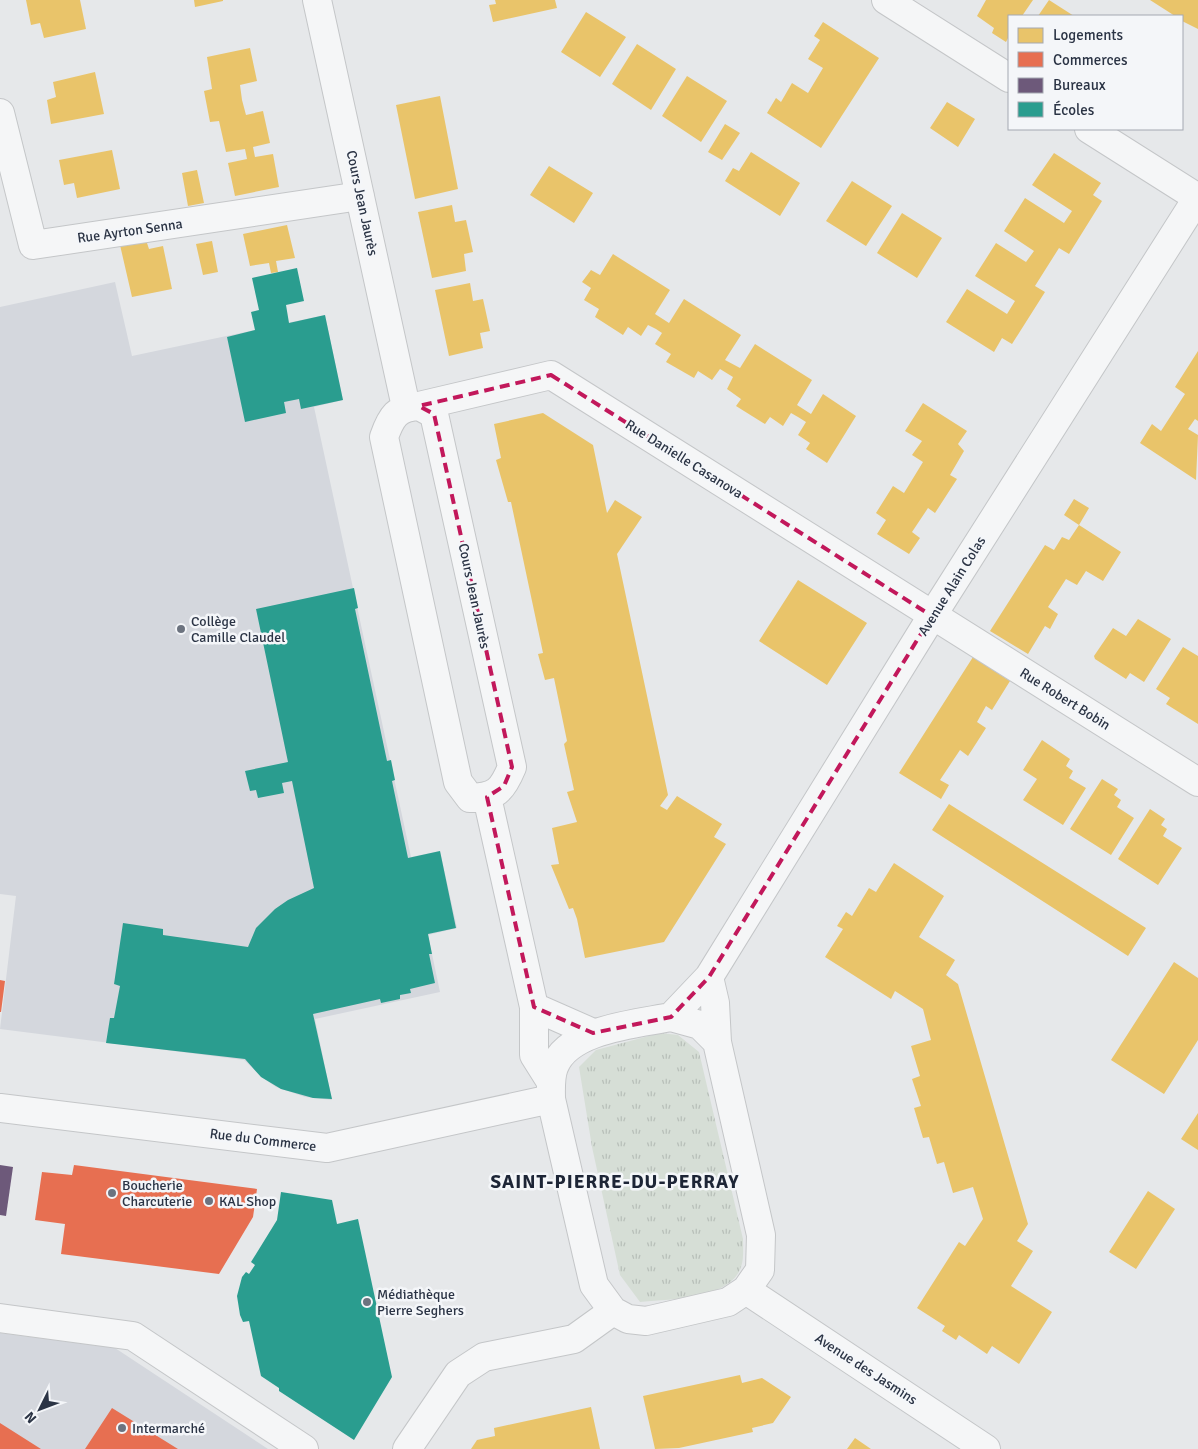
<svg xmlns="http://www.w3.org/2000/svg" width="1198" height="1449" font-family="Signika,sans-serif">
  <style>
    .built { fill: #d4d7dd }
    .grass { fill: url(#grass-tufts) }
    .homes { fill: #e9c46a }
    .shops { fill: #e76f51 }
    .offices { fill: #6d597a }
    .schools { fill: #2a9d8f }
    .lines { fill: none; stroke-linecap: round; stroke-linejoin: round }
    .minor-casing { stroke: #c4c6c8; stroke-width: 30 }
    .tertiary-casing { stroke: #c4c6c8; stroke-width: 30 }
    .minor { stroke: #f5f6f7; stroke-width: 28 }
    .tertiary { stroke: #f5f6f7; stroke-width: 28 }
    .marked { fill: none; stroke: #c2185b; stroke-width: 4; stroke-dasharray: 10 6; stroke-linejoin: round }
    .poi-dot { fill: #6c737f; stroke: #f4f6f9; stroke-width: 2 }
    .labels { text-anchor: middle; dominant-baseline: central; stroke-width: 5; stroke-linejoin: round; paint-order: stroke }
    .street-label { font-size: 14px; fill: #2b3445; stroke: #f4f6f9 }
    .poi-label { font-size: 14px; fill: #2b3445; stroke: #f4f6f9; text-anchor: start }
    .district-label { font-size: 19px; font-weight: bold; letter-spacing: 1px; fill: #1d2536; stroke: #f4f6f9 }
  </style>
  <defs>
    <pattern id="grass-tufts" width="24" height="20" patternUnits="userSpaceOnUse" patternTransform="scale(1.25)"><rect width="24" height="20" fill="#d6ded6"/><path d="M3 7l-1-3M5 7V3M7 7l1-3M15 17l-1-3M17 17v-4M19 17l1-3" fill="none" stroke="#b8bfb9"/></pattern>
  </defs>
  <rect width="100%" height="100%" fill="#e6e8ea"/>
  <path class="built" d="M115,282l17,74 193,-41 18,85 -29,7 97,450 29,-6 17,77 -29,7 12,57 -125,27 17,81 -27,-3 -29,-10 -13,-9 -19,-18 -244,-31 16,-133 -16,-2v-587z
    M0,1333l115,15 153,101h-268z"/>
  <path class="grass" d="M660,1033l18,2 21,17 44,187c0,9 1,20 -2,28 -11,33 -73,32 -101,35l-20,-27 -28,-128 -13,-80 17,-17z"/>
  <path class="homes" d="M26,0h54l6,29 -42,9 -4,-15 -9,2z
    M194,0h29v1l-28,6z
    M495,0h60l2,8 -64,14 -4,-17 7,-1z
    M986,0h47l-11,16h-13v20l-3,6 -14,-9 2,-5 -17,-12z
    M1049,0l25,16h-36z
    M1150,0h48v29l-16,-8v-5h-7z
    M586,12l40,25 -26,40 -39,-25z
    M823,22l56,36 -58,90 -54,-35 9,-15 5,4 11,-19 16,10 15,-25 -15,-9 12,-19 -6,-4z
    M637,44l39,25 -25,41 -39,-26z
    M250,48l7,33 -17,4 2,15 4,15 17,-4 7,32 -17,4 2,10 18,-3 6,33 -44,9 -7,-33 19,-4 -2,-10 -19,3 -7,-31 -9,1 -6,-31 8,-2 -5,-32z
    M95,72l9,42 -53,10 -4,-24 9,-3 -3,-15z
    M687,76l40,25 -26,41 -39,-26z
    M440,96l18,93 -43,10 -19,-94z
    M947,102l28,17 -17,28 -28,-19z
    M725,124l15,9 -18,27 -14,-8z
    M112,150l8,39 -43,9 -3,-15 -10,2 -5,-25z
    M751,152l49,31 -20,33 -55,-35 8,-13 6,3z
    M1054,153l47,30 -8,12 9,6 -33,53 -10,-6 -24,38 10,6 -33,52 -10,-6 -8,14 -48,-30 21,-33 40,25 8,-13 -40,-25 21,-33 30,19 8,-11 -30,-20 21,-33 39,25 8,-12 -40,-26z
    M549,166l44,27 -19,30 -44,-28z
    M197,170l7,33 -16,3 -6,-33z
    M852,181l40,25 -26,40 -40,-25z
    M452,205l3,17 11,-2 7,32 -9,2 2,17 -34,7 -14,-66z
    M902,213l40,25 -25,40 -40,-25z
    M287,225l8,33 -19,3 2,11 -7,1 -2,-10 -19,3 -7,-32z
    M146,240l3,9 14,-3 9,43 -40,8 -12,-52z
    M212,241l6,31 -15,3 -7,-31z
    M613,254l57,36 -15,24 14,9 15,-24 57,36 -16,25 15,8 15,-24 57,36 -15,25 14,9 12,-20 33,22 -29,47 -21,-14 4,-6 -12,-8 8,-13 -8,-5 -7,-4 -8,13 -13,-9 -5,7 -29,-18 5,-7 -14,-10 6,-12 -13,-8 -8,11 -14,-9 -4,7 -28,-16 5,-8 -16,-10 7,-11 -6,-4 -8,-4 -7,11 -13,-9 -5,8 -28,-18 4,-8 -15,-9 7,-12 -9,-6 9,-12 9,5z
    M470,283l3,18 10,-2 7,32 -10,2 3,15 -34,8 -14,-66z
    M1198,351v70l-3,-2 -7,10 10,6 -2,45 -56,-37 12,-19 9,7 24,-37 -10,-7z
    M923,403l44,28 -9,13 6,7 -14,24 7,4 -22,34 -7,-5 -16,24 8,6 -11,16 -32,-20 9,-14 -10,-7 17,-27 11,7 19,-31 -11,-7 10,-14 -17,-10z
    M543,413l50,32 14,68 8,-13 27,17 -25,37 51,241 -8,11 7,4 10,-14 45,28 -8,13 12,7 -62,98 -79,16 -8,-39 -4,-11 -4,1 -18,-44 8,-1 -7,-36 25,-6 -10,-30 7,-2 -10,-46 3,-3 -13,-63 -9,2 -7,-26 5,-1 -11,-52 -21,-99h-3l-12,-42 5,-2 -7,-34z
    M1074,499l15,9 -10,17 42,27 -18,29 -17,-10 -9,14 -11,-6 -18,28 10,7 -8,15 -5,-3 -17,28 -38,-23 55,-86 9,5 8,-13 7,3 10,-15 -15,-10z
    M798,580l69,43 -40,62 -68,-44z
    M1138,619l33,20 -27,43 -14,-9 -4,6 -31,-20 -1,-3 19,-28 13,8z
    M1183,647l15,9v68l-32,-20 4,-6 -14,-9z
    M973,657l37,24 -18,29 -6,-4 -9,16 9,6 -18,28 -8,-6 -20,30 9,5 -8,14 -42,-26z
    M1042,740l28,19 -4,7 7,5 -4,7 17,10 -23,37 -40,-25 14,-21 -14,-9z
    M1102,779l16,10 -4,6 7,5 -4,7 17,11 -23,37 -41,-26z
    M949,804l197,124 -18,28 -196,-126z
    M1150,809l15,10 -4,6 6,4 -4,7 19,12 -24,37 -40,-26z
    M894,863l50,33 -25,41 36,23 -9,15 12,9 70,240 -11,17 16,10 -22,35 41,26 -33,52 -27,-18 -5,8 -28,-19 -3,5 -14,-9 3,-5 -28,-18 42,-66 6,4 18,-27 -10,-32 -20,6 -9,-31 -7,2 -8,-27 -6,1 -9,-30 7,-2 -9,-27 8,-3 -9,-30 20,-6 -8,-31 -28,-18 -4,8 -66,-42 18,-28 -6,-3 9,-14 6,4 17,-28 7,4z
    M1174,962l24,16v62l-34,54 -53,-34z
    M1198,1113v37l-17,-11z
    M1148,1191l27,18 -39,60 -27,-17z
    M740,1375l2,8 20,-5 29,19 -18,26 -21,5 1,4 -74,16 -24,1 -12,-53z
    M591,1407l9,42h-129l6,-9 18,-4 -1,-8z
    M855,1438l16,11h-24z"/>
  <path class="shops" d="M0,980l5,1 -4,31h-1z
    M74,1165l183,24 -4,28 -34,57 -158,-20 4,-30 -30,-4 7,-48 30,3z
    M112,1408l66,41h-93z
    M0,1423l41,26h-41z"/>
  <path class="offices" d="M0,1165l13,2 -7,49 -6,-1z"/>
  <path class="schools" d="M297,268l7,33 -18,4 3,18 36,-8 18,85 -42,9 -2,-10 -15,3 2,11 -41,9 -18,-85 28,-7 -4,-18 8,-2 -7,-32z
    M354,588l4,20 -3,1 32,152 4,-1 4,20 -3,1 16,77 32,-7 16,77 -28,6 4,20h-3l6,29 -25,6 1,4 -11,2v4l-19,4 -1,-4 -67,15 19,85 -19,-1 -32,-9 -20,-12 -16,-18 -139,-16 4,-25h4l6,-32 -6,-2 9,-61 40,6v6l85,12 8,-19 19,-19 13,-9 26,-12 -22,-107 -10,2 2,10 -26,5 -2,-8 -6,1 -5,-20 43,-9 -32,-153z
    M281,1192l51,8 5,24 21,-5 34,158 -38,63 -75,-49v-3l-18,-12 -12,-55 -6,1 -3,-7 -3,-19 5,-19 4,-5 3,2 6,-9 -4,-3 26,-42z"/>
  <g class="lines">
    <defs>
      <path id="minor" d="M317,0l89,407
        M886,0l123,78
        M0,113l33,132 327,-49
        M1089,129l109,69
        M419,406l132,-31 647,407
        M419,406l15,8 78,353c-10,24 -16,30 -42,31l-12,-16 -74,-345c7,-20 13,-30 35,-31z
        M487,797l47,210v48l17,27
        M534,1007l59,26
        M0,1318l133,18 171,113"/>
      <path id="tertiary" d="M709,977l6,26 2,39
        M671,1017l38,-40 223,-361 266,-419
        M671,1017l29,8 17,17 44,193 -1,35 -14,20 -18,12 -82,19 -18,-2 -15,-8 -19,-26 -43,-186c0,-10 -1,-22 3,-32 14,-38 82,-43 117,-50z
        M0,1108l327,40 224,-49
        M746,1290l240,159
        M407,1449l51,-75 26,-17 90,-18 39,-28"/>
    </defs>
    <use href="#minor" class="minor-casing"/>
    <use href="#tertiary" class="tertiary-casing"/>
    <use href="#minor" class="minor"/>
    <use href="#tertiary" class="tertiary"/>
  </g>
  <path class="marked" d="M551,375l381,241 -223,361 -38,40 -78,16 -59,-26 -47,-210 17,-11 8,-19 -78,-353 -15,-8z"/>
  <g class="poi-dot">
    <circle cx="181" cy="629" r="5"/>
    <circle cx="112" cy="1193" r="5"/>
    <circle cx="209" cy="1201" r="5"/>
    <circle cx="367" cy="1302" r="5"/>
    <circle cx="122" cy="1428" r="5"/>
  </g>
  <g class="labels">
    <g class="street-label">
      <text transform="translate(362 203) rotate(78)">Cours Jean Jaurès</text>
      <text transform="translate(130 231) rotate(-8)">Rue Ayrton Senna</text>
      <text transform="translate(684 459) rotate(32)">Rue Danielle Casanova</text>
      <text transform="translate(952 586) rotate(-58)">Avenue Alain Colas</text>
      <text transform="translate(474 596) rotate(78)">Cours Jean Jaurès</text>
      <text transform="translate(1065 699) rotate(32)">Rue Robert Bobin</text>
      <text transform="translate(263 1140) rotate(7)">Rue du Commerce</text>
      <text transform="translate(866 1369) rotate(33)">Avenue des Jasmins</text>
    </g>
    <g class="poi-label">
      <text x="191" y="621">Collège<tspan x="191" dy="16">Camille Claudel</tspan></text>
      <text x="122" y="1185">Boucherie<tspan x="122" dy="16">Charcuterie</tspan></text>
      <text x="219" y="1201">KAL Shop</text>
      <text x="377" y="1294">Médiathèque<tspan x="377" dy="16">Pierre Seghers</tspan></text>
      <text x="132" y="1428">Intermarché</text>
    </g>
    <g class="district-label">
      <text x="615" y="1182">SAINT-PIERRE-DU-PERRAY</text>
    </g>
  </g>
  <rect x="1008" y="15" width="175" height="115" fill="#f4f6f9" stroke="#a4a8b1"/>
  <rect x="1018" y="28" width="25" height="15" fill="#e9c46a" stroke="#a4a8b1"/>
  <text x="1053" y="40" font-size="15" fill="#2b3445">Logements</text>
  <rect x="1018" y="52" width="25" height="15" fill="#e76f51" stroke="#a4a8b1"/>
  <text x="1053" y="65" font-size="15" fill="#2b3445">Commerces</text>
  <rect x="1018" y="78" width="25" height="15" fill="#6d597a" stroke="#a4a8b1"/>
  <text x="1053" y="90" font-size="15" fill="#2b3445">Bureaux</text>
  <rect x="1018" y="102" width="25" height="15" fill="#2a9d8f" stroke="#a4a8b1"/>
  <text x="1053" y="115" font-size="15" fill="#2b3445">Écoles</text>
  <g transform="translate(40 1409) rotate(228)" stroke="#f4f6f9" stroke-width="4" paint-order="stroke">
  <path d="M0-4L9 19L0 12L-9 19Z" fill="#2b3445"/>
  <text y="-8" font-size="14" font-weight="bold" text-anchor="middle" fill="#2b3445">N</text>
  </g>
</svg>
